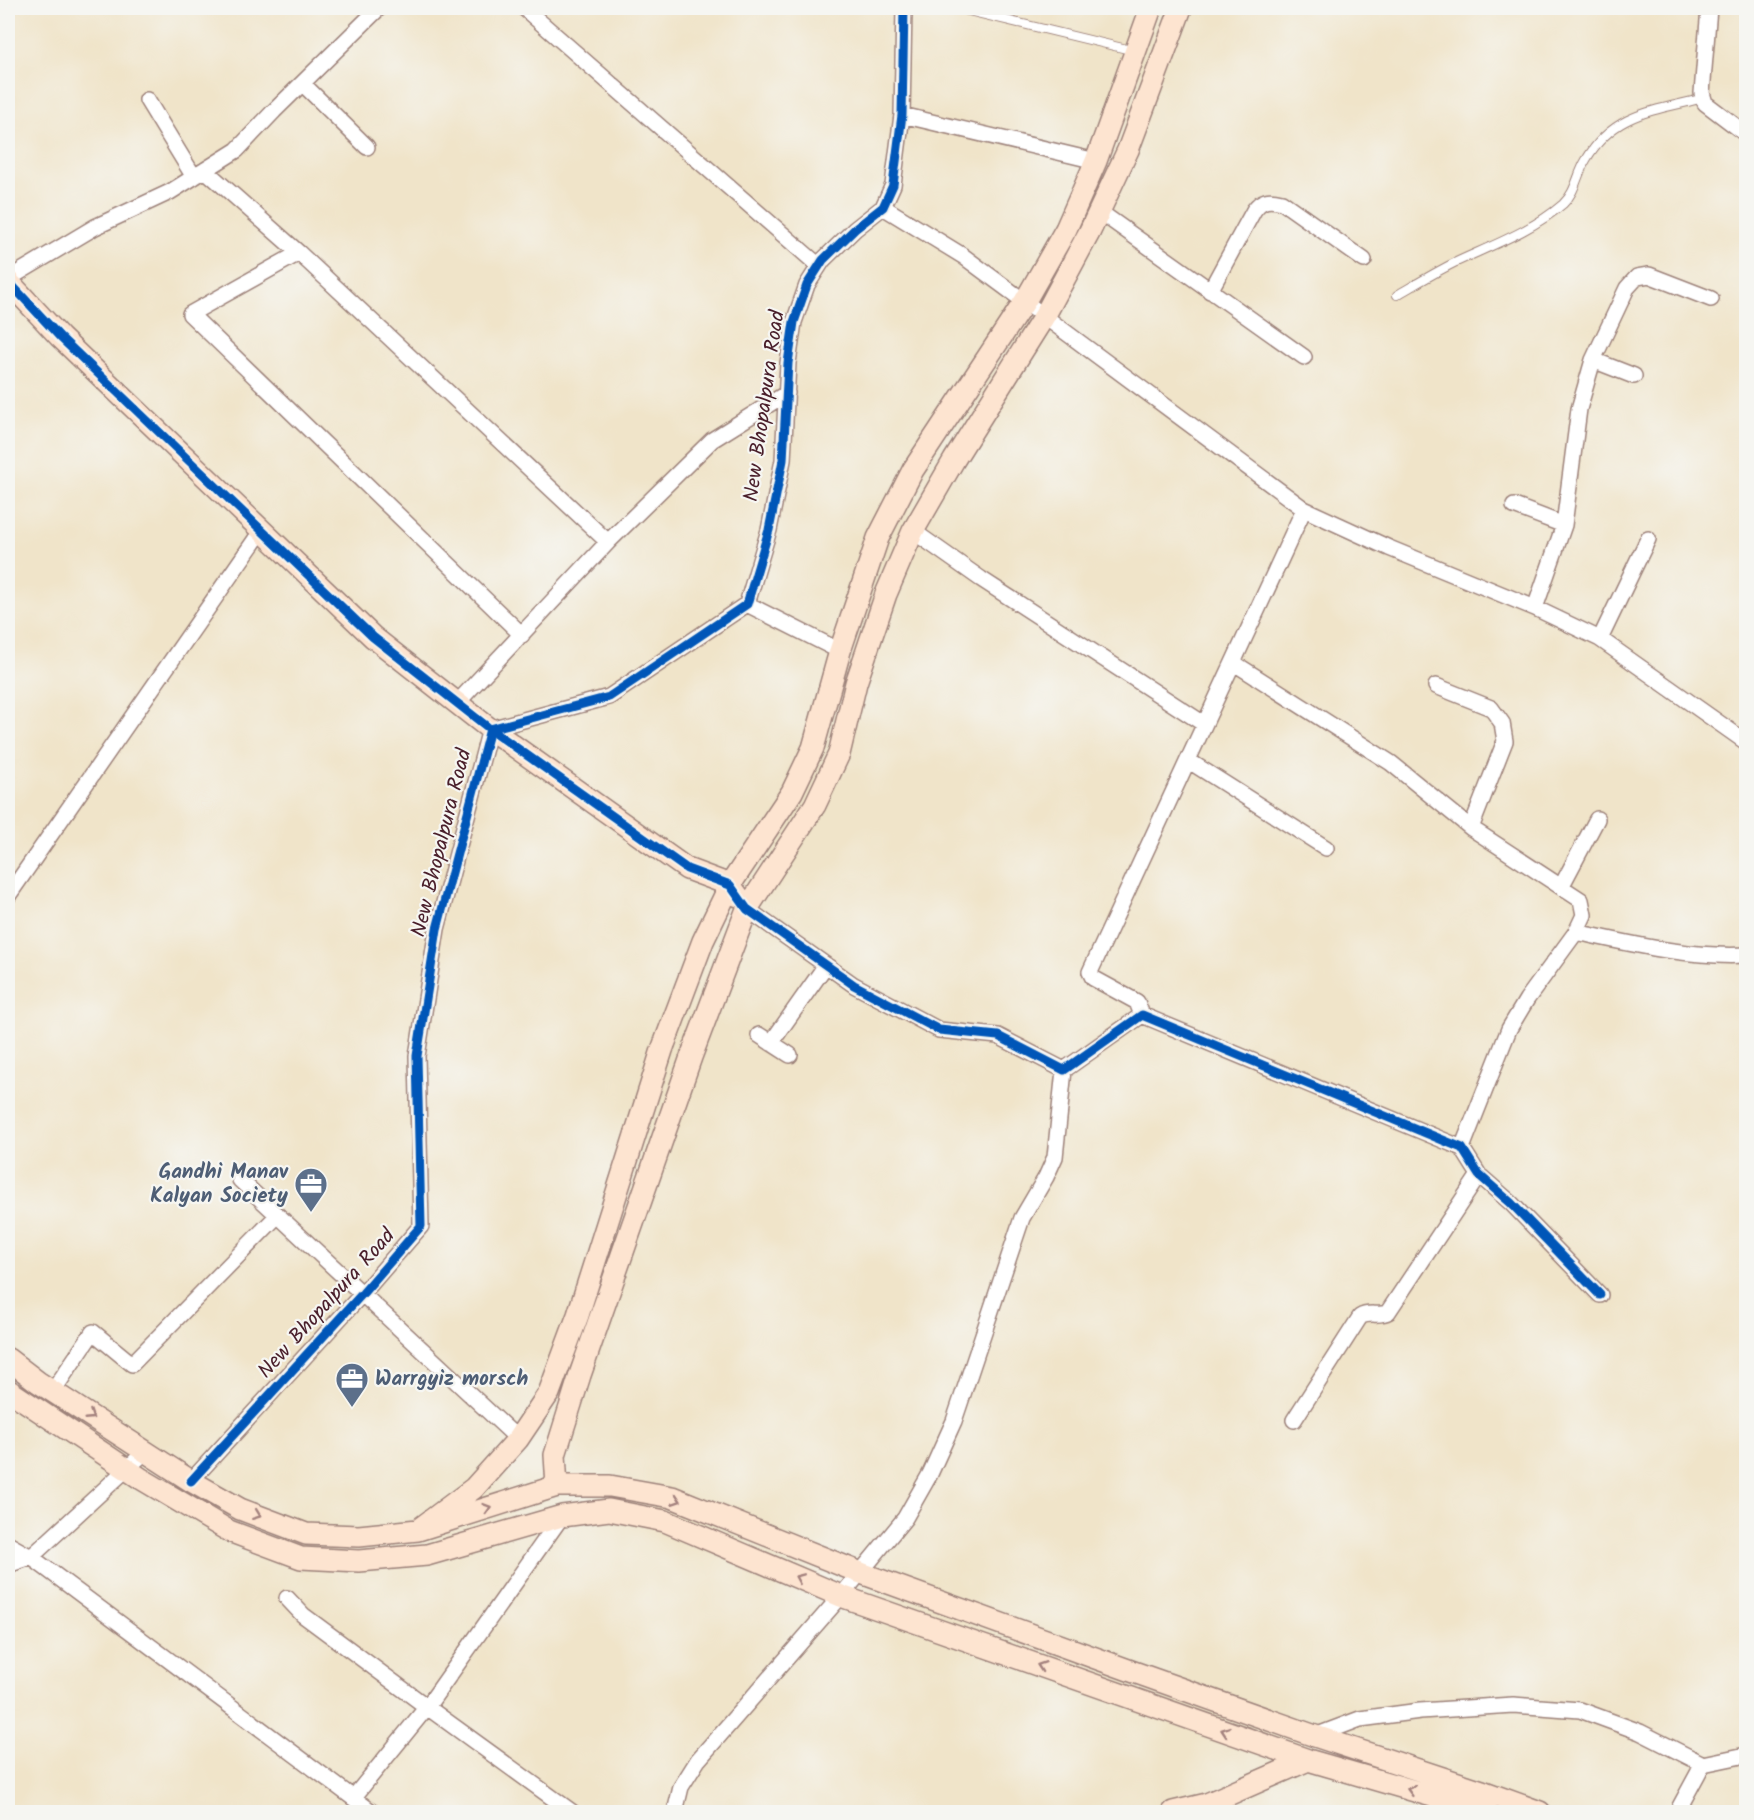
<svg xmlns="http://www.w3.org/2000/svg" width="1754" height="1820" font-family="Kalam,sans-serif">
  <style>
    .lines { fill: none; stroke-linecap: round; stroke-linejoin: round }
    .lane-casing { stroke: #9d827a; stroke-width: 10 }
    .street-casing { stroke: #9d827a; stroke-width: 18 }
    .secondary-casing { stroke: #9d827a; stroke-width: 24 }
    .lane { stroke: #fff; stroke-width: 8 }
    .street { stroke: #fff; stroke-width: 15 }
    .secondary { stroke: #fde4d0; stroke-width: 21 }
    .cycleway-casing { stroke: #f6f6f2; stroke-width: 13 }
    .cycleway { stroke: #0057b8; stroke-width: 9 }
    .oneway { stroke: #a4827e }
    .labels { text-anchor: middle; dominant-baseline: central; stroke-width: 4.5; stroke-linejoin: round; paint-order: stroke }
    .street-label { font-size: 21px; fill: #4a1f2b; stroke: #f6f6f2 }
    .service-label { font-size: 21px; font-weight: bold; fill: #4e5e75; stroke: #f6f6f2; text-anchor: end }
  </style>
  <rect width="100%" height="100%" fill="#f6f6f2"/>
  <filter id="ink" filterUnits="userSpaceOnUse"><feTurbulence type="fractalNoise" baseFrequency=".0167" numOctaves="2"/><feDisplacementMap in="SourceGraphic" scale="12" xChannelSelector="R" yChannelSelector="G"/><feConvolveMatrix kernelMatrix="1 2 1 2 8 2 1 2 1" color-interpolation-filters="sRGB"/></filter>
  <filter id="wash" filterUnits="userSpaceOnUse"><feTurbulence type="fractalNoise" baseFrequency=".008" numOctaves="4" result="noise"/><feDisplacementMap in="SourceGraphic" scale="24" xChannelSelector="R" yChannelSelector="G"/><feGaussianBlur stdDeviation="1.35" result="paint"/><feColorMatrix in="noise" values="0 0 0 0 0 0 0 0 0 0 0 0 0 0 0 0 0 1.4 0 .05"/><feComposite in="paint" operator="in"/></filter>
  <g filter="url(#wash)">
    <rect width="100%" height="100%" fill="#f0e4c9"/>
  </g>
  <g filter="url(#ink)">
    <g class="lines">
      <defs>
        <path id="lane" d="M956,8l179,43
          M1397,295c19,-11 37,-22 57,-32 36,-17 78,-32 109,-59 13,-12 14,-30 23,-44 28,-48 69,-49 118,-62"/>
        <path id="street" d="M524,8l295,258
          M1709,8l-7,85 3,10 41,31
          M303,84l64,63
          M147,100l47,77
          M902,115l194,46
          M205,170l94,83 309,289
          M883,207l80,49 341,253 85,39 146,60 65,31 146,103
          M1100,212l204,145
          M299,253l-109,61 332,321
          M8,279l87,-52 75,-35 67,-42 37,-39 105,-103
          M1210,291l44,-81c8,-11 15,-11 28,-8l82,58
          M1593,360l41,16
          M1514,506l50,19
          M913,531l68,48 223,145
          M747,604l93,47
          M1535,608l29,-83 15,-116 14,-49 34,-72 10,-11 12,-2 62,24
          M1600,639l48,-100
          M1234,663l157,100 80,65 110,72 3,15 -8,17
          M1436,686l55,22 11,15 3,18 -34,87
          M457,703l151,-161 104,-102 75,-47
          M1189,761l137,87
          M1561,887l36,-68
          M8,896l254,-366
          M747,909l107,76 85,45 59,6 66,34 78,-55 320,133 17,27 32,28 89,92
          M1142,1015l-5,-13 -44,-24 -3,-6 214,-463
          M759,1035l31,20
          M771,1043l55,-78
          M1462,1148l47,-119 18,-30 49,-67c56,12 113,26 170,23
          M240,1180l278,259
          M53,1391l40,-59 39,32 145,-148
          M1294,1420l66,-103c9,-6 19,0 28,-5l91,-137
          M191,1481l172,-188 58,-67 -4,-170 20,-127 53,-200 119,-32 138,-93 22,-74 14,-70 5,-97 6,-41 13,-37 16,-25 32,-31 28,-22 10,-22 9,-70 2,-107
          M562,1516l-135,191 145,105
          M8,1544l23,13 341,255
          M8,1565l23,-8 114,-105
          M287,1598l16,17 124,92 -74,91
          M1315,1736l45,-17 60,-8 93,-6 67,5 60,22 63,32
          M675,1812l6,-25 17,-27 143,-164 64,-78 25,-44 24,-53 68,-203 24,-41 9,-20 9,-87
          M1677,1812l26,-48 43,-9"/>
        <path id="secondary" d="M8,281l52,56 313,300 117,92 197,140 43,16 8,11
          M8,1359l30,23 153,99 49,28 66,25 53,2 59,-6 139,-44h53l62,11 189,76 273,99 181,64 170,56 55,20
          M8,1390l132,88 89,53 72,27 58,3 68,-6 135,-39 47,-6 56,11 176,75 467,164 179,52
          M557,1486l-2,-31 25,-80 111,-318 56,-148 68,-104 24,-51 17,-71 30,-89 27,-63 41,-71 91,-145 45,-84 38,-81 53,-142
          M418,1530l56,-42 44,-49 31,-46 29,-78 84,-265 41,-109 27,-56 62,-93 21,-44 27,-97 38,-113 35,-68 112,-169 41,-72 30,-68 55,-153
          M1173,1812l34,-8 101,-44"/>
      </defs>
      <use href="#lane" class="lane-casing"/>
      <use href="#street" class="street-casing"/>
      <use href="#secondary" class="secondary-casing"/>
      <use href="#lane" class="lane"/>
      <use href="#street" class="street"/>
      <use href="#secondary" class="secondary"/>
      <defs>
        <path id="cycleway" d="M8,281l52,56 313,300 117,92 197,140 43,16 17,24 107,76 85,45 59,6 66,34 78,-55 320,133 17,27 32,28 89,92
          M191,1481l172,-188 58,-67 -4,-170 20,-127 53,-200 119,-32 138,-93 22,-74 14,-70 5,-97 6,-41 13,-37 16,-25 32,-31 28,-22 10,-22 9,-70 2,-107"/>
      </defs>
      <use href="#cycleway" class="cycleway-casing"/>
      <use href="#cycleway" class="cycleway"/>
    </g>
    <defs><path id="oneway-chevron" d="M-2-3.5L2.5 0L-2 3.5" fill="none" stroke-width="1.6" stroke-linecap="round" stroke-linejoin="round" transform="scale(1.5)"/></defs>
    <g class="oneway">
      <use href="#oneway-chevron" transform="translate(90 1416) rotate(33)"/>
      <use href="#oneway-chevron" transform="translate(677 1500) rotate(19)"/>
      <use href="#oneway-chevron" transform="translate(487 1508) rotate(-17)"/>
      <use href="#oneway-chevron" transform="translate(257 1515) rotate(21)"/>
      <use href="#oneway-chevron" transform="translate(799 1578) rotate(-157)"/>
      <use href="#oneway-chevron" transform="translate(1041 1666) rotate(-161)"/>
      <use href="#oneway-chevron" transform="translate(1225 1731) rotate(-161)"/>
      <use href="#oneway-chevron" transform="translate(1411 1790) rotate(-164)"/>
    </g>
  </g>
  <defs>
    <symbol id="office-pin" viewBox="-11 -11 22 30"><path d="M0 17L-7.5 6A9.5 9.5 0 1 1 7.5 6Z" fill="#5c6f8a" stroke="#f6f6f2"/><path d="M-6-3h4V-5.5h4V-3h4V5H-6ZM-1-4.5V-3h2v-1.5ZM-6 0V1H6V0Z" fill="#fff"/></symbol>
  </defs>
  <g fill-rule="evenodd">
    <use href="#office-pin" x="292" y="1165" width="38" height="52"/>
    <use href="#office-pin" x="333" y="1360" width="38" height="52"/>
  </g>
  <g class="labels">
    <g class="street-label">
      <text transform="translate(765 406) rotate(-82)">New Bhopalpura Road</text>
      <text transform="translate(442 843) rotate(-76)">New Bhopalpura Road</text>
      <text transform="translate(327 1304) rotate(-48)">New Bhopalpura Road</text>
    </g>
    <g class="service-label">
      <text x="288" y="1172">Gandhi Manav<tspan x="288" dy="24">Kalyan Society</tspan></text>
      <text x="375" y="1379" text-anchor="start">Warrgyiz morsch</text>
    </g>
  </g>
  <rect width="1754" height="1820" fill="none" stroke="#f6f6f2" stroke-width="30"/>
</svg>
